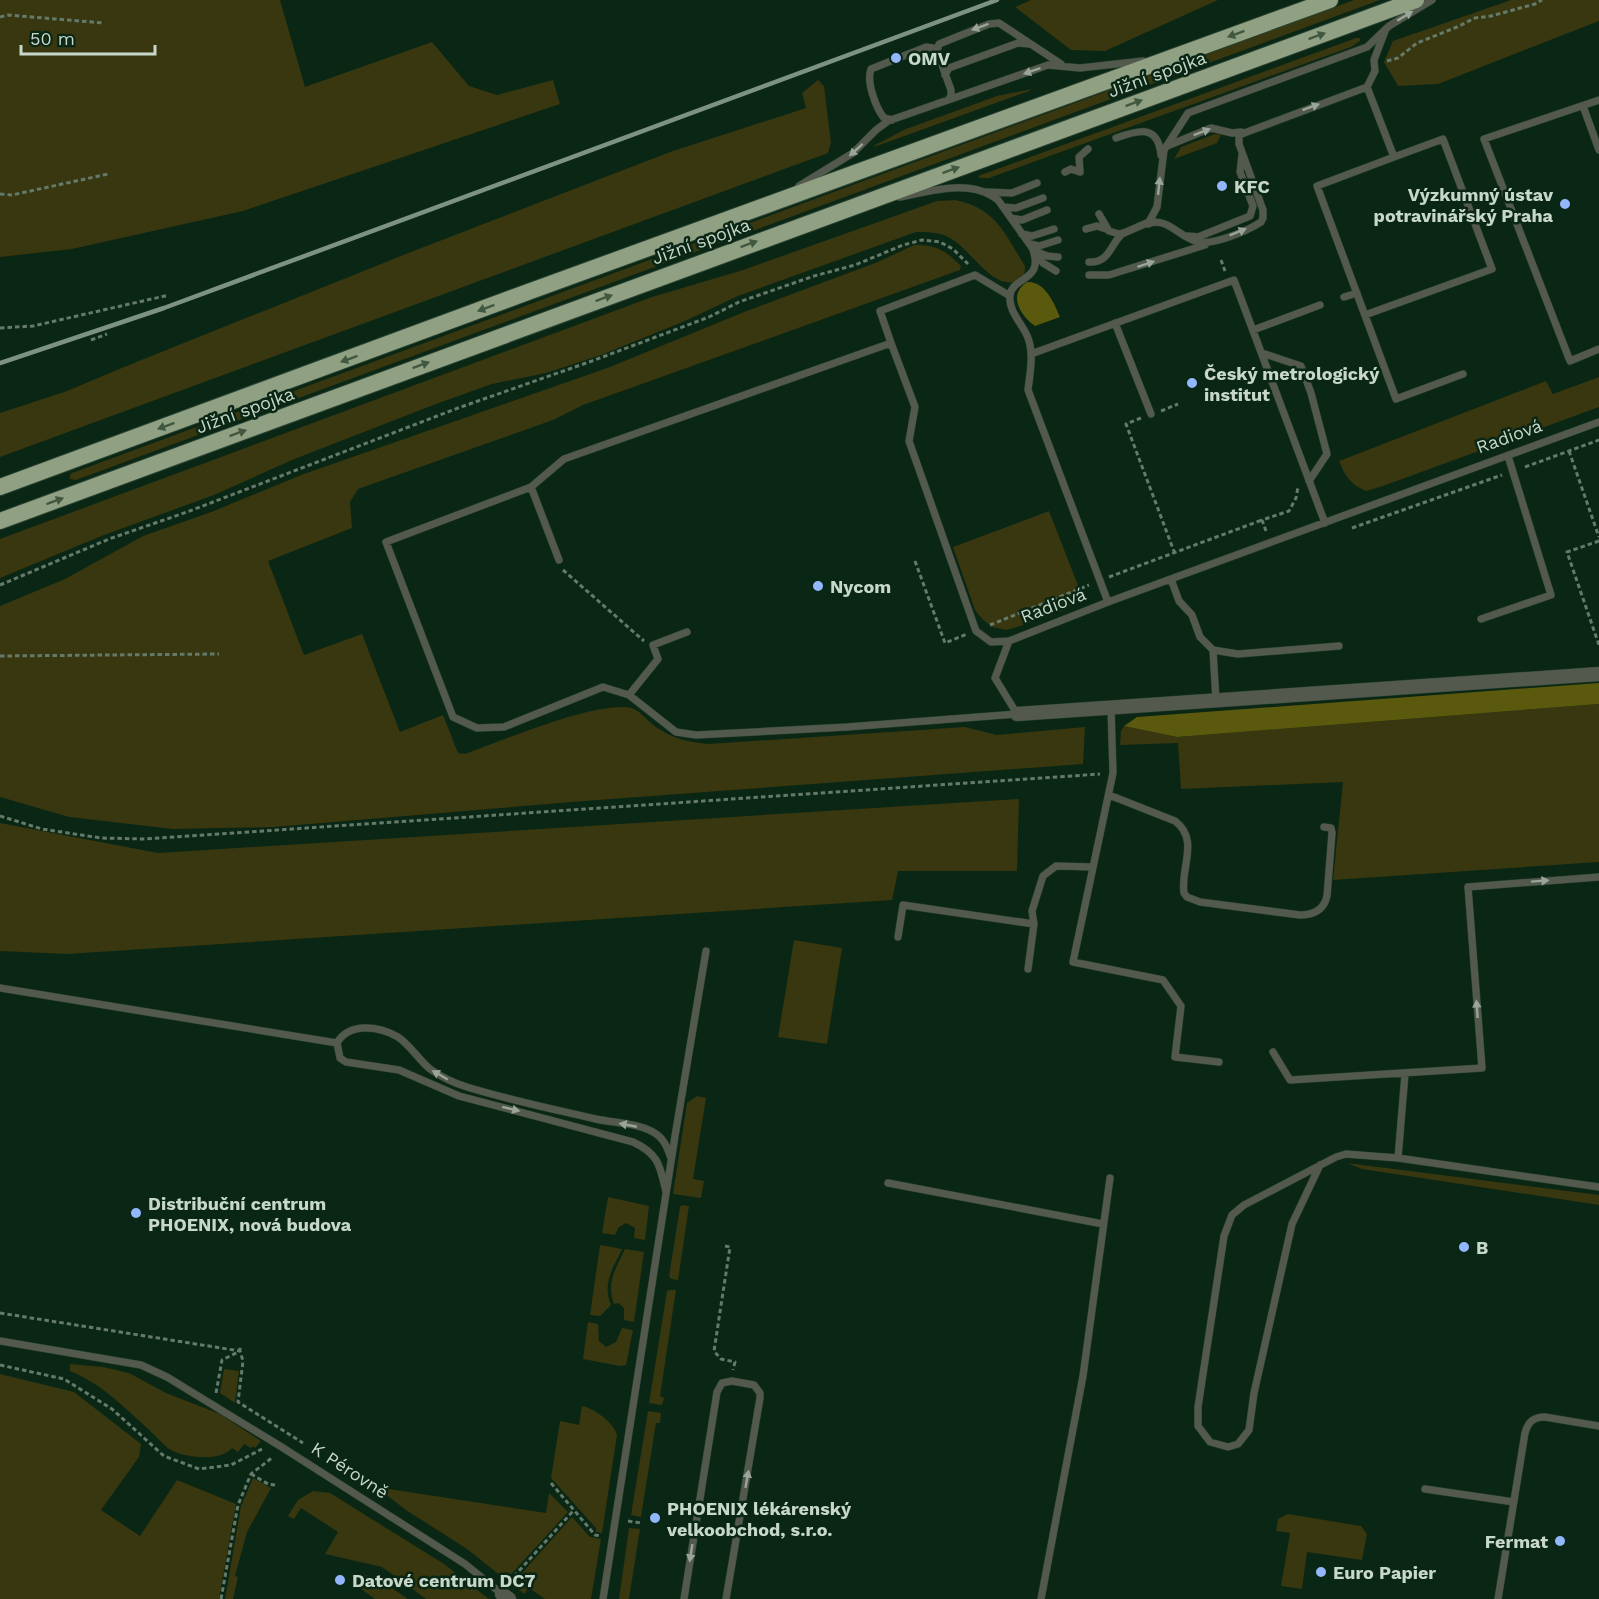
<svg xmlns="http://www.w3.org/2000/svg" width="1599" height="1599" font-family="'Work Sans',sans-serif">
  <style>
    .green { fill: #38370f }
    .forest { fill: #5b590d }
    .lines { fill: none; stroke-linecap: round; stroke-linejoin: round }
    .service-casing { stroke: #284231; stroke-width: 8 }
    .minor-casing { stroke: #284231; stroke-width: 15 }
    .trunk-casing { stroke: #284231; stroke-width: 18 }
    .path { stroke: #647a6a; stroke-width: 3; stroke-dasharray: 4.5 3; stroke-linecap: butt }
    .service { stroke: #53594d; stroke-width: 7 }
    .minor { stroke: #53594d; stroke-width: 14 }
    .trunk { stroke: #90a082; stroke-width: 16 }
    .rail { stroke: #7d9283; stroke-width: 4.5 }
    .oneway { fill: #99a598 }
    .oneway2 { fill: #405740 }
    .poi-dot { fill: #93b7fd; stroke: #0a2614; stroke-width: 2 }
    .labels { text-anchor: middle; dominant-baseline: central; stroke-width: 5; stroke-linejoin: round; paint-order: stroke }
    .poi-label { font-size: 18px; font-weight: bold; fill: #c7d7ca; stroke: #0a2614; text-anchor: start }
    .street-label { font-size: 18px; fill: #c7d7ca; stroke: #0a2614 }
  </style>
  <rect width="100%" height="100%" fill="#0a2614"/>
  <path class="green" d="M0,0h280l25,87 127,-45 37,44 28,9 56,-15 7,24 -317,107 -171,38 -72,8z
    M1031,0h187l-113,51 -34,-1 -56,-43z
    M1354,0h26l-1304,480 -6,-1v-4l2,-2z
    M1511,0h88v21l-161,63 -40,2 -14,-24 9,-21z
    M1356,38h4v3l-9,6 -362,131h-9l-2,-2z
    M818,80l6,6 7,57 -3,10 -828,304v-44l67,-22 62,-26 282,-113 259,-100 136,-44 -4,-15z
    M1032,89l-3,2 -155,56 1,-2 31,-16 91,-33z
    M1215,134l6,1 -4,8 -43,16 7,-12z
    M955,200c41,8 50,34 70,66 0,7 -1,12 -8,15 -25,10 -47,-34 -69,-44 -10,-5 -21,-5 -32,-5l-178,64 -53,25 -84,34 -55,18 -54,11 -56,20 -144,56 -78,35 -110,40 -104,43v-39l652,-242 91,-27 194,-69z
    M914,245c21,-1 33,6 47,21l-1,4 -377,135 -30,15 -195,69 -8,13 2,26 -84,33 36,94 58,-21 38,98 43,-17 15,38 7,1c34,-12 139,-57 169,-45 8,4 15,13 22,18 20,13 29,14 52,17l257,-17 32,8 88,-8 -2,37 -499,37 -310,26 -101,2 -104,-12 -69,-20v-191l65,-27 78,-43 71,-25 87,-36 309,-108 134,-55 134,-50z
    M1599,377v30l-216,79 -17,5c-15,-6 -21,-15 -27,-30l207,-80 7,13z
    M1049,511l32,82 -16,17 -48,17 -11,3 -13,-3 -10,-7 -8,-10 -22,-63z
    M1599,704v158l-266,18 10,-98 -162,7 -3,-46 -58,2 1,-14 3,-5 53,11z
    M1019,799l-2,72h-119l-6,29 -825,54 -67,-3v-128l158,30z
    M794,940l48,8 -15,96 -49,-7z
    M697,1096l9,2 -13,81 11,2 -3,17 -28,-4 14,-91z
    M1347,1163l252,32v10l-237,-36z
    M608,1197l41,9 -4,34 -11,-2 1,-10 -9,-5 -7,4 -4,8 -13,-2z
    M682,1205l7,1 -11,74 -7,-1 -2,-3 11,-69z
    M600,1245l22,4c-9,19 -20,35 -11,56l-11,11 -10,-1z
    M625,1249l19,3 -10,70 -10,-2v-12l-5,-5 -5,1c-8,-21 2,-36 11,-55z
    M670,1290h6l-16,106 4,2 -2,7 -13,-2 18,-112z
    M588,1322l10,2 1,17 7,6 10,-5 6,-14 11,2 -7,35 -6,1 -37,-7z
    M70,1364l33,3 26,6 37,20 54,21 41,27 -6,7 -2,-2 -2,2 -7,-4 -6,8 -6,-4c-11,14 -46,10 -61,2 -8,-5 -16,-15 -24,-22 -24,-22 -47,-45 -77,-57z
    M224,1369l15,2 -4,32 -15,-10z
    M0,1374l74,18 67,52 -2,13 -38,53 39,26 37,-56 59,24 -17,95h-219z
    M582,1406c12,2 32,17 35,29l-15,98 -6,-1v-4l-45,-50 9,-57 19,4z
    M648,1411l13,2 -1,10h-4l-15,94 -10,-2z
    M253,1478l18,10 -24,44 -12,44 3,1 -5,22h-8l16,-93z
    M376,1487l170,26 3,-20 19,19 -62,68 -39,-31 -61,-39z
    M313,1491l17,2 114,71 45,35h-63l-44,-32 -57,-13 13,-22 -37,-24 -7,11 -6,-3 10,-16z
    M1288,1514l73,12 6,8 -5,26 -55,-8 -5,37 -21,-3 9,-53 -14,-2 2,-12z
    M572,1517l18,20 11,2 -10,60h-46l-16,-11 -5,6 -12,-10z
    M629,1528l11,1 -11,70h-10z
    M356,1573l21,5 31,21h-33l-17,-12 6,-9z"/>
  <path class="forest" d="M1027,282c18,-1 27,21 33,35l-25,9c-14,-10 -28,-31 -8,-44z
    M1599,683v21l-422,33 -53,-11 13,-9z"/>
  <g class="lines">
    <defs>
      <path id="service" d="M945,75l4,-7 69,-25 11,1
        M1367,87l27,70 -77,29 79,213 67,-25
        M948,100l3,-4v-6l-14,-39 2,-7 50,-20 10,-1 62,41
        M1599,100l-115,39 86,222 29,-12
        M1583,106l16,44
        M892,120l-8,-2c-8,-10 -18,-36 -13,-49l55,-22 7,1 4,3
        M1116,138c22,-8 42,-14 45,17
        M1167,146l44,-18 21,5 9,-1
        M1065,172l6,-3 9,3
        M1080,172l-1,-15 9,-8
        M799,186l54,-33 23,-23 12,-9 160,-56 32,3 63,-7
        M986,192l26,1 25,-10
        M900,197c31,-6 71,-19 98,3l45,63 13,8
        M1003,207l13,1 27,-10
        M1099,214l10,17 10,3 5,-1 25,-11 8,-15 7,-57 24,-37 179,-66 22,-21 43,-26
        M1011,218l11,2 25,-10
        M1148,224c20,-8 32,15 51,18 15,3 48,-11 62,-20l2,-4v-8l-24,-66v-9l128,-48 8,-16 -1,-11 11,-29
        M1086,229l11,-3 9,3
        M1022,234l10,2 22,-7
        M1188,236l10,1 52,-21 3,-10 -13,-34 2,-17
        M1030,244l9,2 19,-6
        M1033,250c11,31 -20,26 -23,45 -2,17 13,29 18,43 6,16 2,35 0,52l80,212
        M1035,251l12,5 11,1
        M1089,262c21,1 21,-18 34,-29
        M1089,275h20l96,-30
        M1010,296l-35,-21 -95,36 11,32 -327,116 -33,28 -145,55 67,175 24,11 27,-1 99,-40 26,8 47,37 20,3 151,-8 170,-13 -22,-36 14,-37 99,-39 491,-180
        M1344,297l13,-4
        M1365,315l127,-46 -49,-130 -49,18
        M1115,323l36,91
        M1253,330l67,-25
        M891,343l24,64 -6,34 67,190 15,11 18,-1
        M1262,353l39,13 10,27 16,61 -18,27
        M1031,354l203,-74 91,243
        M531,487l28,73
        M1171,579l8,22 13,14 8,22 13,13 25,4 101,-8
        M1481,619l70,-24 -43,-139
        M1213,650l3,51
        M629,695l29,-36 -5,-14 34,-13
        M1111,708l2,65 -40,189 90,18 18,26 -6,51 44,5
        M1109,795l66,26c25,19 5,47 9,72l3,4 13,5 100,13c14,0 24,-5 27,-19l5,-63 -1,-5 -7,-1
        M898,937l5,-32 131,19
        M1028,969l6,-45 -2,-13 11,-35 13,-10 37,1
        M0,988l337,55
        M1273,1052l17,28 192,-12 -14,-181 131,-10
        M1398,1158l7,-84
        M1320,1165l-28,59 -38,169 -5,37 -11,14 -10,3 -18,-5 -12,-16v-19l26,-171 8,-21 12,-10 92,-48 10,-3 52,4 201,29
        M888,1183l215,41
        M666,1192c-6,-26 -7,-38 -33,-50l-174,-46 -60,-26 -53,-8 -6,-4 -3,-15c12,-21 42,-17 61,-6 12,8 21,23 32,32 11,8 24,14 37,18 42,13 86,22 129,32 18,4 41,4 57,13 11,6 14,15 18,26
        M0,1341l141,24 26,12 113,69 185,118 37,30
        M1425,1489l89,13
        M603,1599l72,-463 31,-185
        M684,1599l33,-207 5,-9 10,-2 22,4 6,8v5l-34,201
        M1041,1599l42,-223 27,-198
        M1498,1599l27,-166c3,-11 8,-16 20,-16l54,9"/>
      <path id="minor" d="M1017,714l582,-40
        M502,1594l7,5"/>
      <path id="trunk" d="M0,487l528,-195 802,-292
        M0,521l1416,-521"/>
    </defs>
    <use href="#service" class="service-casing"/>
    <use href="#minor" class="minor-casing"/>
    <use href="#trunk" class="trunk-casing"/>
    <path class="path" d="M0,17l8,-2 95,8
      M1387,61l11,-3 19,-15 40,-16 18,-9 16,-2 44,-12 7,-4
      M0,194l12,1 96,-21
      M1221,260l4,11
      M0,328l33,-2 136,-31
      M91,340l16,-6
      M1161,411l17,-7
      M1141,418l-15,6 49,130
      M1569,451l30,86
      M1525,467l74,-27
      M1352,528l150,-53
      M1266,531l-4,-11 27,-9 7,-13 2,-11
      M1599,541l-32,11 32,93
      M915,561l30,82 22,-9
      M563,570l81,71
      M1109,577l153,-57
      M0,585l109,-46 78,-27 271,-104 134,-47 117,-44 30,-15 75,-26 41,-11 48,-20 19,-5 18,2 13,7 15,15
      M990,625l99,-40
      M0,656l219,-2
      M0,816l42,13 59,9 44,1 955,-65
      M725,1246l5,1 -16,104 7,8 14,3 -2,8
      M0,1313l240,38 3,10 -5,41 65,41
      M0,1365l64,14 48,30 52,47 35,13 32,-4 31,-16
      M216,1393l6,-33 18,-9v-5
      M251,1474l17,10 7,1
      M551,1483l44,52 6,1
      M628,1521l13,2
      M509,1582l65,-72
      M221,1599l17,-94 13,-31 22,-17"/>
    <use href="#service" class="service"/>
    <use href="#minor" class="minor"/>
    <use href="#trunk" class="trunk"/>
    <path class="rail" d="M0,363l164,-55 833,-308"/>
  </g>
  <defs><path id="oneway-solid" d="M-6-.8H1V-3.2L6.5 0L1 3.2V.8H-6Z" transform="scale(1.5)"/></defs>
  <g class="oneway">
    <use href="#oneway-solid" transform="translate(1405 16) rotate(-31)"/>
    <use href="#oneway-solid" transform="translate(980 27) rotate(160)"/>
    <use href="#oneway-solid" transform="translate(1032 71) rotate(161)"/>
    <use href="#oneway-solid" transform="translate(1311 107) rotate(-20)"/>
    <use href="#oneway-solid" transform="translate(1202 132) rotate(-21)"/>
    <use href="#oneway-solid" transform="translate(856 150) rotate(138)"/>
    <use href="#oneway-solid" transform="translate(1159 186) rotate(-84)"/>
    <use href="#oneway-solid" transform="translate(1238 232) rotate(-22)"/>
    <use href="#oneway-solid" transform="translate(1146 264) rotate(-18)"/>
    <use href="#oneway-solid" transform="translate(1540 881) rotate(-4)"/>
    <use href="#oneway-solid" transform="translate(1477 1009) rotate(-94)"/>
    <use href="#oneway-solid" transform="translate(440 1075) rotate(-150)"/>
    <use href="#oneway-solid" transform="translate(511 1109) rotate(14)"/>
    <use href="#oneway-solid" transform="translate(628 1125) rotate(-169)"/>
    <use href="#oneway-solid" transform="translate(747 1479) rotate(-80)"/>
    <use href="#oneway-solid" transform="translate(691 1553) rotate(99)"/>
  </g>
  <g class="oneway2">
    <use href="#oneway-solid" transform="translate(1236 34) rotate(160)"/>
    <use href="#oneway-solid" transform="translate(1317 36) rotate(-20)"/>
    <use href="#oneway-solid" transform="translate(1134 103) rotate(-20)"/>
    <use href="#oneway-solid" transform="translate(951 170) rotate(-20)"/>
    <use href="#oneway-solid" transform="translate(749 244) rotate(-20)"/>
    <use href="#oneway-solid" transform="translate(604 298) rotate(-20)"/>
    <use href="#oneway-solid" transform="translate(486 308) rotate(159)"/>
    <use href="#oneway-solid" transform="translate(349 359) rotate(160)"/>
    <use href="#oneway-solid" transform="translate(421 365) rotate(-20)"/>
    <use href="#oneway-solid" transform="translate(166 426) rotate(160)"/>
    <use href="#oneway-solid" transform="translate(238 433) rotate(-20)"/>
    <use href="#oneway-solid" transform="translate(55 501) rotate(-20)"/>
  </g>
  <g class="poi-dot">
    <circle cx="896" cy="58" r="6"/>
    <circle cx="1222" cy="186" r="6"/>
    <circle cx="1565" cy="204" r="6"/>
    <circle cx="1192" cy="383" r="6"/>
    <circle cx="818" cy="586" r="6"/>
    <circle cx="136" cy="1213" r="6"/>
    <circle cx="1464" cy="1247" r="6"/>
    <circle cx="655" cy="1518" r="6"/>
    <circle cx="1560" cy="1541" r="6"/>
    <circle cx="1321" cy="1572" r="6"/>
    <circle cx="340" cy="1580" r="6"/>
  </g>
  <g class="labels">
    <g class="poi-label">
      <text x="908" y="58">OMV</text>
      <text x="1234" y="186">KFC</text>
      <text x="1553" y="194" text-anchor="end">Výzkumný ústav<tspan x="1553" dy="21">potravinářský Praha</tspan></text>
      <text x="1204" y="373">Český metrologický<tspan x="1204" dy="21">institut</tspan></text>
      <text x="830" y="586">Nycom</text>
      <text x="148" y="1203">Distribuční centrum<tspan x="148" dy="21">PHOENIX, nová budova</tspan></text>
      <text x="1476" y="1247">B</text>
      <text x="667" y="1508">PHOENIX lékárenský<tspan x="667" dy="21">velkoobchod, s.r.o.</tspan></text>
      <text x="1548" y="1541" text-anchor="end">Fermat</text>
      <text x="1333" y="1572">Euro Papier</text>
      <text x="352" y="1580">Datové centrum DC7</text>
    </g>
    <g class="street-label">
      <text transform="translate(1157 74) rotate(-20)">Jižní spojka</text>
      <text transform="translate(701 241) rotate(-20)">Jižní spojka</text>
      <text transform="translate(245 410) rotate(-20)">Jižní spojka</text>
      <text transform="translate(1509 436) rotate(-20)">Radiová</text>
      <text transform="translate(1053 605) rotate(-21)">Radiová</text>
      <text transform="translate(350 1470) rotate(33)">K Pérovně</text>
    </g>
  </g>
  <path d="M21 45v9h134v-9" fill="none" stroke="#c7d7ca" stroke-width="3"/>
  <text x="30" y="45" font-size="18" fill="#c7d7ca" stroke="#0a2614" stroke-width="4.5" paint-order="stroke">50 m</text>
</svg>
